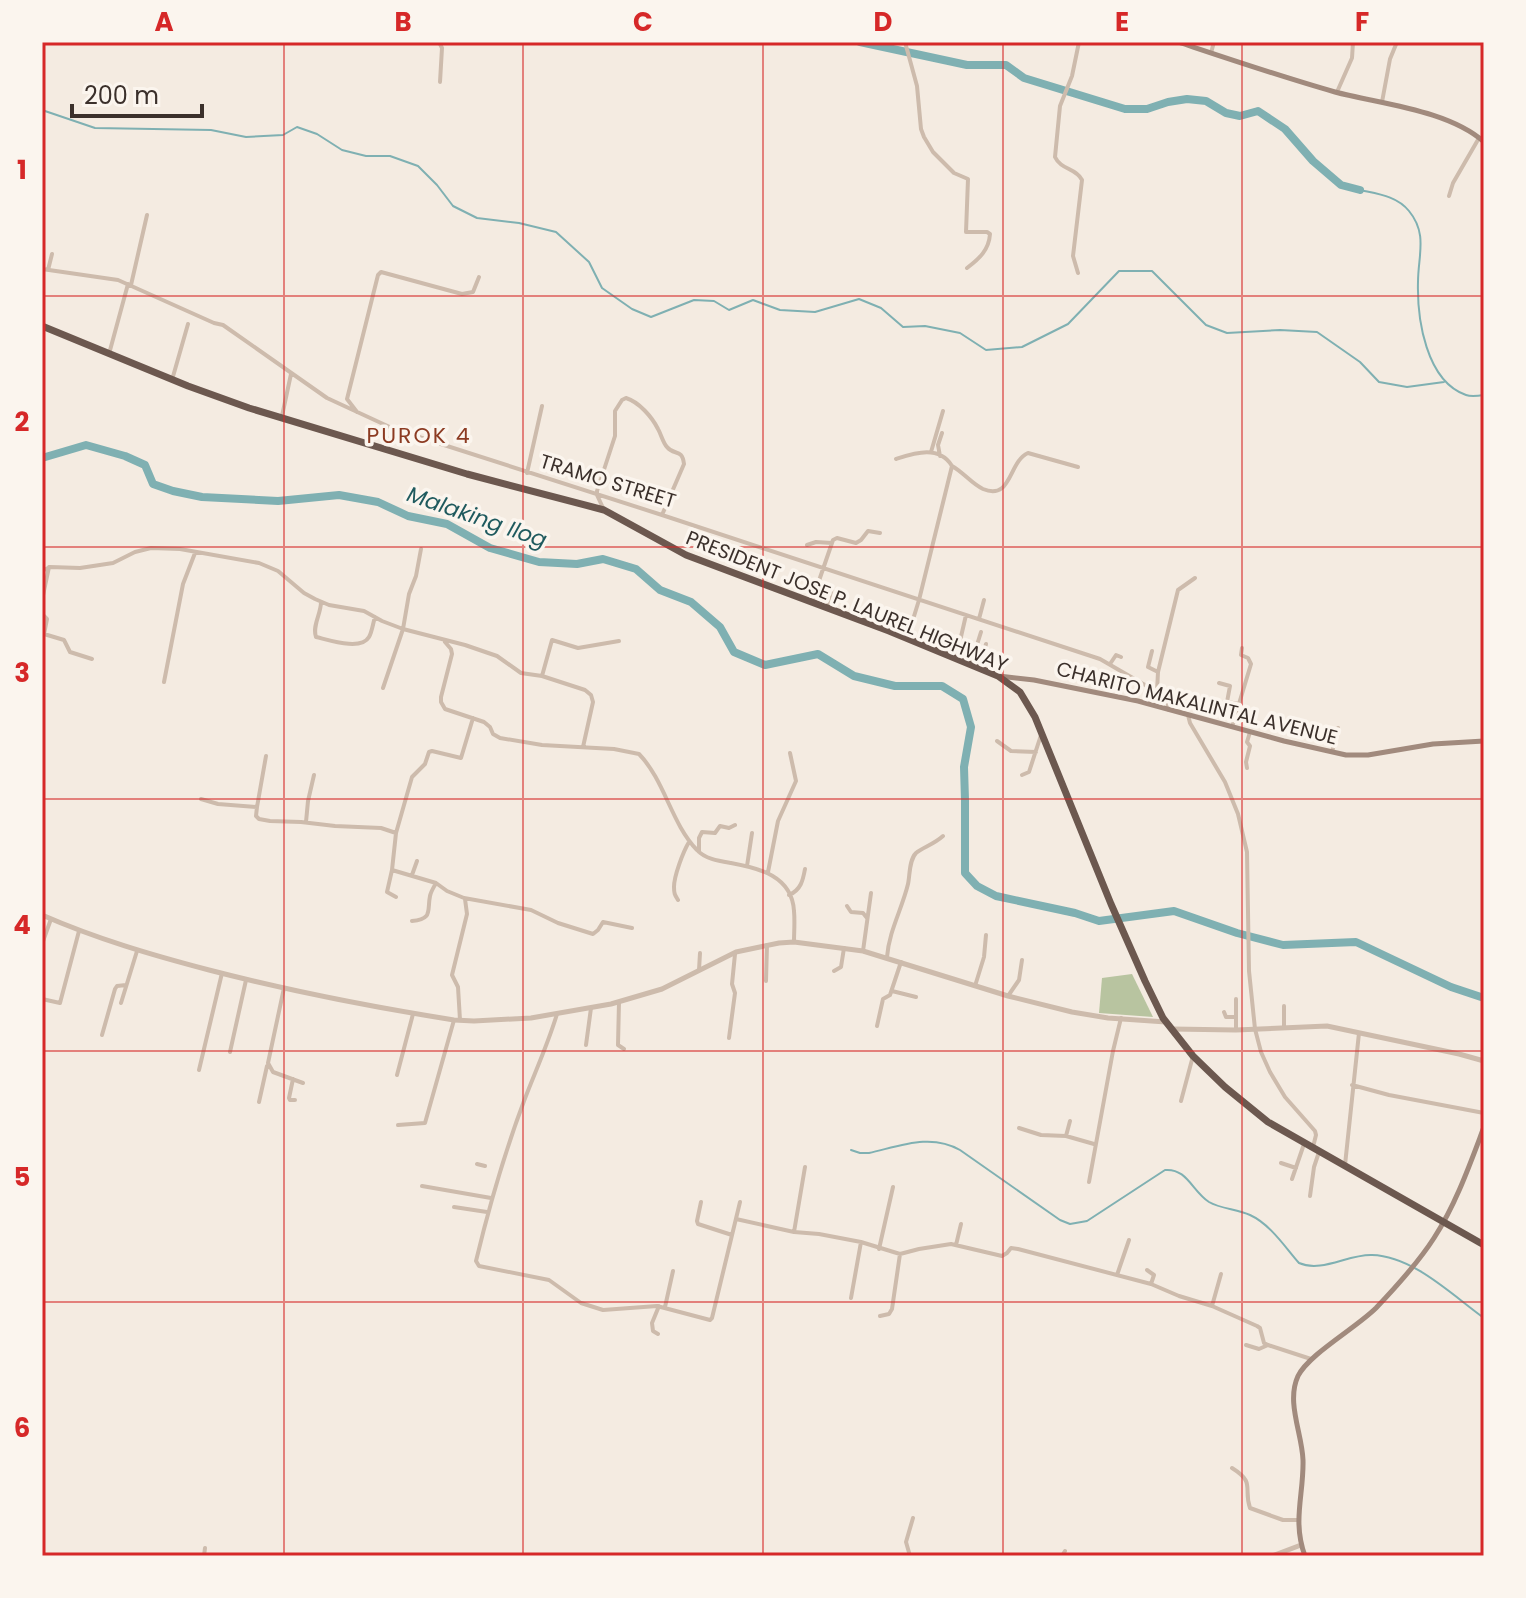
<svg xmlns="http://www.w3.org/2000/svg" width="1526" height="1598" font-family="Poppins,sans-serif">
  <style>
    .grass { fill: #b8c4a0 }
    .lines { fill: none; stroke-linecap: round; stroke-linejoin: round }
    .stream { stroke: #7fb0b2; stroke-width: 2 }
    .river { stroke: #7fb0b2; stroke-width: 8 }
    .minor { stroke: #cdbbac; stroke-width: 4 }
    .tertiary { stroke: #cdbbac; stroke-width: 5 }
    .secondary { stroke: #a18a7d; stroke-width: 5 }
    .trunk { stroke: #6c584f; stroke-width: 7 }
    .grid { fill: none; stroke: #d62828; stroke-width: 2; stroke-opacity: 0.55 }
    .labels { text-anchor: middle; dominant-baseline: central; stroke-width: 7; stroke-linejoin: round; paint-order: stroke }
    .street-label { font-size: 20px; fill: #3b302b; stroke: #fbf5ee }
    .neighbourhood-label { font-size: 22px; letter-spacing: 2px; fill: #8c3b22; stroke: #fbf5ee }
    .water-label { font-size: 22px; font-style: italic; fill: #1f5a5e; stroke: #fbf5ee }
    .neatline { fill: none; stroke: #d62828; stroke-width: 3 }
    .grid-label { font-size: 26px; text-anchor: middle; font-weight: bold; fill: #d62828 }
  </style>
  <rect width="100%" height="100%" fill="#f4ebe1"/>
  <path class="grass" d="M1132,974l21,43 -54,-4 3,-35z"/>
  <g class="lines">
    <path class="stream" d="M42,110l53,18 116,2 35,7 37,-2 14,-8 20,7 25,16 24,6h24l28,10 19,19 16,21 24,12 42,5 37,9 33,30 13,26 30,21 19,8 43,-17 20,1 15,9 24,-10 27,10 35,2 44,-13 22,9 22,19 22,-1 35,7 26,17 36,-3 46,-23 51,-53h33l54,54 21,8 53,-3 37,2 43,30 19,20 28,5 37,-5
      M1360,190c18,4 37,6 49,21 19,23 9,45 9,71 -1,37 8,99 48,113 5,2 12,1 18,0
      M851,1150l9,3h9c31,-7 62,-20 91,-3l100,70 10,4 17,-3 78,-51c22,-2 27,21 44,32 12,7 28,7 41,13 20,9 35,32 49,48 23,10 49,-9 73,-8 41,1 80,40 112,63"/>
    <path class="river" d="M860,42l107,23h39l18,13 101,31h22l21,-7 19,-3 19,2 20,12 14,3 18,-5 27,18 28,32 28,24 19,5
      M42,458l44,-13 39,11 20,9 8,19 20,7 29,6 76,4 61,-6 39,7 30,14 39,8 43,24 49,14 38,2 26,-5 33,10 24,21 31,12 29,25 14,25 31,13 53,-11 36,22 41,10h47l21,13 8,28 -7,40 1,33v73l12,13 19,10 79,17 24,8 75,-10 63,22 46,12 73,-3 95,45 33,11"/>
    <path class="minor" d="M439,42l3,6 -2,34
      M905,42l12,44 4,43 3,8 9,15 21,21 14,6 -2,53h21l3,2c-1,16 -11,25 -23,34
      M1211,53l3,-11
      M1337,92l15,-34 1,-16
      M1382,102l8,-43 7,-17
      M1449,196l4,-13 26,-45
      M42,269l76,11 96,43 9,2 104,73 67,31 268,86 438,144 57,33 10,8 2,10
      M48,270l4,-16
      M1078,273l-5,-17 9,-76c-6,-12 -21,-10 -27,-23l5,-51 12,-30 7,-34
      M131,285l16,-70
      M109,354l19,-70
      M172,380l16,-56
      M357,412l-10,-13 31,-124 3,-3 81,22 11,-2 6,-15
      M282,416l9,-42
      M387,448l6,-18
      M931,452l12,-41
      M940,456l-2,-11 4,-12
      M896,459c19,-6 43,-14 56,7l-33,134 -12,39
      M952,466c11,6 20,18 31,23 29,12 25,-27 45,-36l50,14
      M527,473l15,-67
      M604,510l-7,-15v-4l18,-55v-25l7,-11 4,-2c13,4 26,19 32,31 3,5 5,14 9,18 7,9 15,1 17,17l-22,51
      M807,545l9,-3 16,1
      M42,571l8,-4 30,1 33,-5 22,-11 16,-4 29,1 79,14 19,8 26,22 11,6 14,6 35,6 18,10 21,8 62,16 32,11 24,17 21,3 43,14 6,5 2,7 -10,45
      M42,600l7,-33
      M812,601l21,-61 4,-2 19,5 5,-3 7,-9 12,2
      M321,602c0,12 -9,24 -5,35 13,3 45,14 53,0 3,-5 4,-14 6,-20
      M827,606l5,-18
      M42,614l5,5 -3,15 20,6 6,12 22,7
      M979,619l5,-19
      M445,642l6,7 1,5 -11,43v5l4,7 39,13 6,5 3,7 7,4 42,7 72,4 25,5c26,27 32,69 58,96 8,9 22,11 34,13 28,5 61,13 63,48 1,10 0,21 0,31
      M1152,651l-4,16 10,5
      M954,656l2,-11 4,-4 6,-26
      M971,664l10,-32
      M1110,664l6,-9 5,2
      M980,668l6,-24
      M542,676l10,-36 26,8 41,-7
      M164,682l19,-98 12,-31
      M1219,683l11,3 -3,16 12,2
      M1483,685h1
      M383,688l20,-59 6,-35 7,-18 5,-27
      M1157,692l1,-20 20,-82 17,-12
      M1188,715l2,8 35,59 13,32 9,38 2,119 6,58 6,23 9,20 15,25 30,34 1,4 -3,12
      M473,718l-12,40 -29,-7 -3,1 -4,12 -13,13 -16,56 -4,37 44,13 11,8 17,7 67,12 27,13 35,11 5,-4 5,-8 29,6
      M1232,727l19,-63 -3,-6 -7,-3 1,-7
      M997,741l14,10 25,1
      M1332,752l6,-24
      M266,756l-9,51 -1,9 3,3 11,2 31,1 34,4 46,2 15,5
      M1247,768l-1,-6 4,-16 -3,-4 3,-10
      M1022,775l7,-3 12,-37
      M201,799l17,5 39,3
      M306,822l2,-21 6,-26
      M699,852v-14l3,-6 13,1 5,-7 9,2 6,-3
      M747,866l5,-33
      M392,870l-5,22 9,5
      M768,872l10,-51 18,-40 -6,-28
      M412,875l5,-14
      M789,895c12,-5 14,-15 16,-26
      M678,900c-3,-5 -4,-6 -4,-13 0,-11 9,-35 15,-45
      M847,906l4,6 12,1 4,5
      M412,921c21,-2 15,-10 18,-25 1,-5 4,-9 6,-13
      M42,944l9,-25
      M863,951l8,-58
      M887,957c2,-26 15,-48 21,-73 2,-9 1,-24 8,-31 7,-6 17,-8 27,-17
      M699,970l1,-17
      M834,971l7,-4 3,-19
      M766,981l1,-36
      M975,986l9,-29 2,-22
      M284,988l-16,75 5,9 30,11
      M892,991l24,6
      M1008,996l11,-16 3,-20
      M42,999l18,4 19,-72
      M619,1002l-1,43 6,4
      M121,1003l16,-52
      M1224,1012l2,5h10
      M557,1014c-9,30 -22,58 -33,87 -20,53 -35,106 -48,160l3,5 70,14 32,23 22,7 54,-4 53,14 2,-2 28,-116
      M460,1020l-2,-33 -6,-12 15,-61 -2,-15
      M877,1026l6,-27 7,-4 11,-33
      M1284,1027v-21
      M1236,1030v-31
      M102,1035l13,-46 2,-3 9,-1
      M729,1038l6,-45 -3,-9 3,-30
      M586,1045l5,-37
      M230,1052l16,-72
      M199,1070l23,-97
      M397,1075l16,-61
      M293,1079l-4,19 1,2h5
      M1352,1085l37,10 95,18
      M1181,1101l12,-45
      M259,1102l8,-36
      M398,1125l27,-2 29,-103
      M1019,1128l22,7 25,1 28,8
      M1066,1136l4,-15
      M1281,1163l15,5
      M477,1164l8,2
      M1345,1165l14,-132
      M1292,1179l12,-35
      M1089,1182l24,-131 8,-33
      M422,1186l69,12
      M1310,1196l4,-29 5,-15
      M701,1202l-4,19 1,3 34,11
      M454,1207l33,5
      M736,1219l58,13 25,2 42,8 39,12 19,-5 32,-5 51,12 5,-3 4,-5 7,1 133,35 28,12 33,10 45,20 3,2 4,15 4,2 43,14
      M794,1232l11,-65
      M956,1245l5,-21
      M879,1249l14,-62
      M1147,1270l7,5 -3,9
      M1117,1275l12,-35
      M851,1298l10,-56
      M1212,1306l9,-32
      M665,1307l8,-36
      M880,1316l9,-2 3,-5 8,-55
      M658,1334l-5,-3 -1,-8 7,-17
      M1246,1345l13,4 9,-4
      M1232,1468c24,15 11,20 18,40l33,12h15
      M204,1556l1,-8
      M910,1556l-4,-14 7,-24
      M1062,1556l3,-5"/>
    <path class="tertiary" d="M42,915c55,24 110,40 167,55 81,21 163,37 245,50l20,1 57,-3 80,-14 51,-15 74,-37 43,-9 15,-1 69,9 145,45 64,16 36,6 58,4
      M1172,1029l64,1 91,-4 132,28 25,7
      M1272,1556l29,-11"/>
    <path class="secondary" d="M1178,42c51,17 104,35 157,50 45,12 113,18 149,50
      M999,676l35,4 104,21 146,40 62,14h22l65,-11 51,-3
      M1305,1556c-13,-35 -1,-62 -2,-96 -1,-27 -17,-58 -5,-84 11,-22 58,-48 78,-68 20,-21 42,-45 58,-70 22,-34 36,-74 50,-111"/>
    <path class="trunk" d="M42,326l146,60 61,22 218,66 137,36 82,45 203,76 109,45 22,16 15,25 76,187 34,77 18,37 30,38 32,31 43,35 216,123"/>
  </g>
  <path class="grid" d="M284,42v1514M523,42v1514M763,42v1514M1003,42v1514M1242,42v1514M42,296h1442M42,547h1442M42,799h1442M42,1051h1442M42,1302h1442"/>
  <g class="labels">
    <g class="street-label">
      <text transform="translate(608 481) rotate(17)">TRAMO STREET</text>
      <text transform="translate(847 601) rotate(22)">PRESIDENT JOSE P. LAUREL HIGHWAY</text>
      <text transform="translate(1197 703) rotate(14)">CHARITO MAKALINTAL AVENUE</text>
    </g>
    <g class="neighbourhood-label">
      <text x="419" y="435">PUROK 4</text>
    </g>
    <g class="water-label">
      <text transform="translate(477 517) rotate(19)">Malaking Ilog</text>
    </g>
  </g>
  <rect width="1526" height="1598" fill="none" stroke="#fbf5ee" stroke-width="88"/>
  <path d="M72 104v12h130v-12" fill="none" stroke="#3b302b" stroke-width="4"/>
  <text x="84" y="104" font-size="24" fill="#3b302b" stroke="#fbf5ee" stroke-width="6" paint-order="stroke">200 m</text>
  <rect x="44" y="44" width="1438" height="1510" class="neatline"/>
  <g class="grid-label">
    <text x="164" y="31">A</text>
    <text x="403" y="31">B</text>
    <text x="643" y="31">C</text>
    <text x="883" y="31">D</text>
    <text x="1122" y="31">E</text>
    <text x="1362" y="31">F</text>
    <text x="22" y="179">1</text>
    <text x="22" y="431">2</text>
    <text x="22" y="682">3</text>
    <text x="22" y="934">4</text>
    <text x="22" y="1186">5</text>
    <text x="22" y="1437">6</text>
  </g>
</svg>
